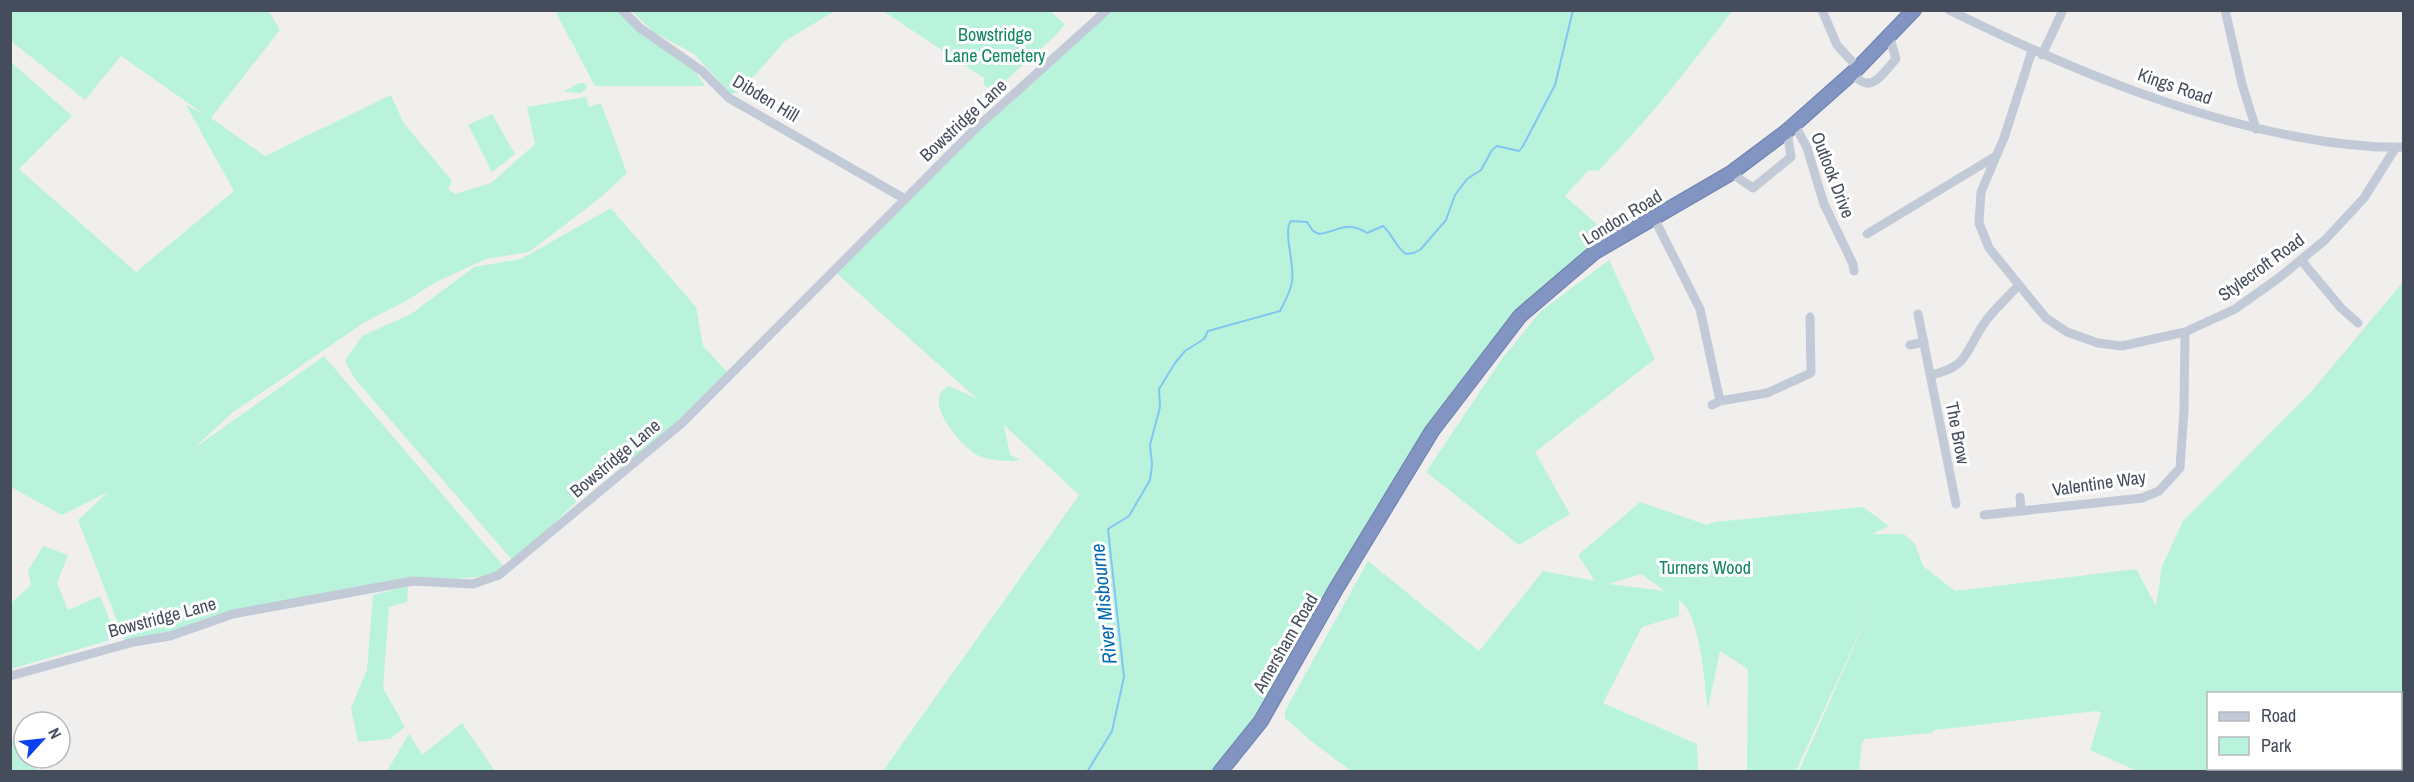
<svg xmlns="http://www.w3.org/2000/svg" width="2414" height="782" font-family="'Archivo Narrow',sans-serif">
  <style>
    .green { fill: #b9f3db; fill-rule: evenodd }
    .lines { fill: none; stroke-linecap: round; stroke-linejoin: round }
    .stream { stroke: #82c5f3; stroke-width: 2 }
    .highway-casing { stroke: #6d7fad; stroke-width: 16 }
    .minor { stroke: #c3cad7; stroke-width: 9 }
    .highway { stroke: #8294c1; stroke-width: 14 }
    .labels { text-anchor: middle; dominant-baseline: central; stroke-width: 6; stroke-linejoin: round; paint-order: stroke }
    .park-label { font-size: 18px; fill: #0f8562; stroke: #fff }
    .street-label { font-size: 18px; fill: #454d5d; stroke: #fff }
    .water-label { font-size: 20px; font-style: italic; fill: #006ab5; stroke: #fff }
  </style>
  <rect width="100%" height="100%" fill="#f1efee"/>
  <path class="green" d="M11,11h258l11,19 -69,88 54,38 126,-61 12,27 49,59 -4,8 7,5 36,-11 44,-39 -8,-37 59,-10 3,10 12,-4 26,70 -27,25 -71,54 -43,7 -50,23 -30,19 -41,21 -133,91 -39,36 131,-93 182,213 -7,6 -70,6 -196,33 -107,30 -48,-124 30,-28 -46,23 -51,-28 -1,-426 62,55 -53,53 117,103 98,-81 -48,-86 18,9 -83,-58 -36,44 -74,-59z
    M555,11h65l74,58 11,17h-110z
    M631,11h204l-50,30 -44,50 -10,3 -37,-40 -39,-21z
    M883,11h167l15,13 -9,11 -63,57 -9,-8v-6z
    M1111,11h621c-42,56 -85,110 -134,160l-9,-1 -24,26 42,37 -87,83 -97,129 -200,326h-340l196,-276 -75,-70 6,30 11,5c-13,2 -29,1 -42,-4 -17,-8 -60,-57 -30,-70l27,12 -142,-127 140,-141z
    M579,83h5l3,3 -2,4 -4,3 -18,-1z
    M492,114l23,40 -23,18 -24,-47z
    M611,208l85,99 7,39 27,29 -83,77 -46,26 -87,84 -160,-184 -9,-17 17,-25 49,-22 63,-47 47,-8z
    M1609,260l46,99 -120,93 35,62 -51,31 -93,-73 75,-112 40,-49z
    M2403,282v489h-266l-47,-21 11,-37 -4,-2 -162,19 -3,3 -67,6 -3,4 -3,28h-60l73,-166 -76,166h-49l1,-102 -28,-18 -12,58c-4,-26 -7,-95 -29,-109v16l-37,11 -39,76 94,41 1,27h-347l-40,-30 -26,-23v-7l83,-150 111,90 64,-80 52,10 -17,-26 62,-53 67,23 8,-3 148,-15 26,19 -17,8h32l11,10 8,22 32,25 181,-22 20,37 6,-40 21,-45 128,-129zM1641,574l24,17 -56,-7zM2208,694h192v74h-192z
    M43,546l25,9 -11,28 11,27 32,-14 17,42 -106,31v-66l20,-18 -3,-14z
    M408,586l-1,16 -18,5 -6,81 22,39 -15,12 -32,3 -7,-34 16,-38 6,-75z
    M462,723l33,48h-108l22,-37 13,21z
    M10,737l14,17v4h3l11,13h-27z"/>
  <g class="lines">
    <path class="stream" d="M1087,772l25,-41 12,-54 -16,-148 21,-13 21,-36 2,-15 -2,-20 10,-38 -1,-18 16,-26 10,-12 19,-12 4,-8 72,-20c4,-8 9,-17 11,-25 6,-18 -9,-53 0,-65l16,1 6,9 6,3c21,-3 27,-14 48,-1l16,-7c10,9 12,20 23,28l8,-1 7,-4 25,-29 9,-25 12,-16 14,-9 11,-20 5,-4 22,5 4,-5 32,-61 18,-75"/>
    <defs>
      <path id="highway" d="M1220,772l41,-51 75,-132 96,-158 88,-115 75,-64 136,-79 56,-42 71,-63 56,-58"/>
    </defs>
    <use href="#highway" class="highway-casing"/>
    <path class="minor" d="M622,10l18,18 62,43 27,27 176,101
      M1822,10l15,35 21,23
      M1949,10c112,55 231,106 355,128 33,6 66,10 100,9
      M2225,10l17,74 14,45
      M2032,51l-28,87 -23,54 -2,31 10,25 57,70 21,14 31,11 24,3 63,-14 50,-23 45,-32 45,-37 39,-42 32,-51
      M2042,55l21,-45
      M1852,73c19,23 29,2 44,-14l-6,-21
      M1795,125l12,23 17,56 29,60 1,7
      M1731,173l22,15 38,-31 -4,-26
      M1654,218l46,91 20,92
      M1867,234l129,-78
      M2301,260l40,48 17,15
      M1918,314l38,190
      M1910,345l14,-3
      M1930,375c38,-7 35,-23 53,-50 9,-14 23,-26 35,-39
      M1712,405l8,-4 47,-8 44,-20 -1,-56
      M2020,497l1,13
      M1984,515l158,-17 17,-7 21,-23 4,-58 1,-78
      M10,676l124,-34 36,-6 63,-22 180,-33 60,3 26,-9 183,-152 292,-293 133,-120"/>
    <use href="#highway" class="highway"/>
  </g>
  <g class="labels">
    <g class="park-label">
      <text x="995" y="34">Bowstridge<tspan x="995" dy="21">Lane Cemetery</tspan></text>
      <text x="1705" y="567">Turners Wood</text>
    </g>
    <g class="street-label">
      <text transform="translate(2175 86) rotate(19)">Kings Road</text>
      <text transform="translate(766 98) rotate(31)">Dibden Hill</text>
      <text transform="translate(963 120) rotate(-43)">Bowstridge Lane</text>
      <text transform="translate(1833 175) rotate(69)">Outlook Drive</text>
      <text transform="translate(1622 217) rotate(-31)">London Road</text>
      <text transform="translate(2261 267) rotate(-36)">Stylecroft Road</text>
      <text transform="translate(1958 433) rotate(79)">The Brow</text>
      <text transform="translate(615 458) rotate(-40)">Bowstridge Lane</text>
      <text transform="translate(2099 483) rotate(-8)">Valentine Way</text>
      <text transform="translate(162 617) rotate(-15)">Bowstridge Lane</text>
      <text transform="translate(1285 643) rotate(-60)">Amersham Road</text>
    </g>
    <g class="water-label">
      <text transform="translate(1103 604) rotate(-96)">River Misbourne</text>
    </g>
  </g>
  <rect width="2414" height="782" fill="none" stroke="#454d5d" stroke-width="24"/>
  <rect x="2207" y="692" width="195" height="78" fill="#ffffff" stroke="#b5b8be" stroke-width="1.5"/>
  <rect x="2219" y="712" width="30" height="9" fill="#c3cad7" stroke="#b5b8be" stroke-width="1.5"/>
  <text x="2261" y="722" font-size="18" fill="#454d5d">Road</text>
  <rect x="2219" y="737" width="30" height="18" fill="#b9f3db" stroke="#b5b8be" stroke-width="1.5"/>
  <text x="2261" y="752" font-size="18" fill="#454d5d">Park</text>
  <g transform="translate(42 740) rotate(63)"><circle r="28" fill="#ffffff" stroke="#b5b8be" stroke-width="1.5"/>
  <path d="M0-4.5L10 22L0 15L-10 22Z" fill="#0a40ef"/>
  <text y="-9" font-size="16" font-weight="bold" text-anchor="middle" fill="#454d5d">N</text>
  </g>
</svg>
